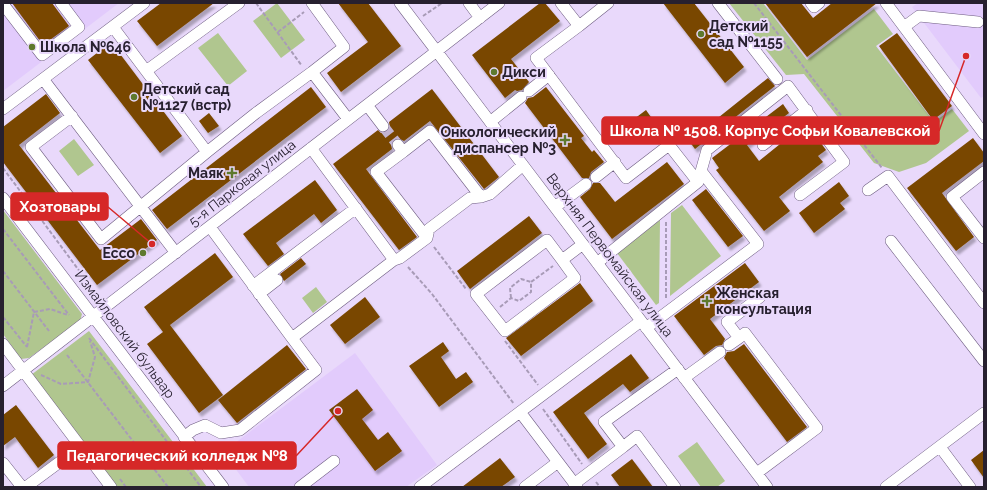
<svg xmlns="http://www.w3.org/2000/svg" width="987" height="490" font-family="Raleway,sans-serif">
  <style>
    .built { fill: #e2cbfc }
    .green { fill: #b0c68f }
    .building { fill: #794700; filter: url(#shadow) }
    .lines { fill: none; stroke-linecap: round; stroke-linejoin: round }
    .minor-tunnel { stroke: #c2b4d2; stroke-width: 11; stroke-dasharray: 11 5.5; stroke-linecap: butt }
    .minor-casing { stroke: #6d5c80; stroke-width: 12 }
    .path { stroke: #a89bb7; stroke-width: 2; stroke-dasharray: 4 2; stroke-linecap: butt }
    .minor { stroke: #fff; stroke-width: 11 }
    .poi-dot { fill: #5e792d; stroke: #e9d9fb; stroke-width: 1.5 }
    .labels { text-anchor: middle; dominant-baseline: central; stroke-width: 4; stroke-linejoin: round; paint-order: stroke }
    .poi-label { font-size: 14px; font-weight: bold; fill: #27202f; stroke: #e9d9fb; text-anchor: start }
    .street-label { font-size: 14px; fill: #27202f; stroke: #e9d9fb }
    .leader { fill: none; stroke: #d62828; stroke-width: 1.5 }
    .callout-dot { fill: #d62828; stroke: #e9d9fb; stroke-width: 1.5 }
    .callout { fill: #d62828; stroke: #d62828; stroke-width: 1.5 }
    .callout-label { font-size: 15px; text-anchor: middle; font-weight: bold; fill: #fff }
  </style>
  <defs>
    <filter id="shadow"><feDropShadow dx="2.5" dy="4" stdDeviation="1" flood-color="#0004"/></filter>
  </defs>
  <rect width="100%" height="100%" fill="#e9d9fb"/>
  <path class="built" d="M3,3h116l-116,88z
    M918,3h66v93l-3,2 -69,-91z
    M355,353l82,112 -31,22h-157l-26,-35z"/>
  <path class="green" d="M277,3l28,37 -24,18 -28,-37z
    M729,3h34l44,57 67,-51 19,25 -17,12 58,76 18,-13 17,22 -43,32 -27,9 -25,-9 -70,-89 -18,1z
    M218,33l29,38 -19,15 -30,-38z
    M74,139l20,26 -16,11 -19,-25z
    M682,205l39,51 -51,40 1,-83z
    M3,210l79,104 -2,7 -51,37 -8,1 -18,-25z
    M660,220l-1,83 -3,2 -39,-52z
    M316,287l11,15 -14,11 -11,-15z
    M89,331l118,156h-90l-86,-112z
    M697,442l28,39 -8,6h-16l-23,-31z"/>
  <path class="building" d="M12,3h40l17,23 -26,19z
    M161,3h53l-57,43 -20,-25z
    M338,3h30l33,43 -60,46 -14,-19 41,-31z
    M540,3h5l15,18 -49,38 18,23 -7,8 -5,1 -2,-1 -10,8 -33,-43z
    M663,3h31l50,64 -19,16z
    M765,3h36l12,15 19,-15h45l-70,54z
    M897,33l55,73 -19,14 -54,-74z
    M111,42l71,94 -22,17 -72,-93z
    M768,78l7,8 -80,63 -6,-8z
    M311,87l15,20 -159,122 -15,-19z
    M546,87l38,49 -3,2 11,14 2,-2 10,12 -13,10 -2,6h-7l-57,-75 3,-5 5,-1z
    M432,89l67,88 -15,12 -54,-68 -26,20 -6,-3 -4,2 -3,5 1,4 -26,20 51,68 -18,13 -66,-86 45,-34 3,3 6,-1 3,-4 -1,-6z
    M46,94l14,19 -41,32 81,105 41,-31 16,21 -60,45 -94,-123v-35z
    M783,104l6,9 -42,32 12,16 47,-38 20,27 -8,6 5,6 -44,35 11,14 -26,20 -48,-61 3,-2 -7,-10z
    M646,110l7,10 -17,12 -6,-10z
    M209,113l10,13 -11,7 -9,-12z
    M973,138l11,15v8l-42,32 32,44 -18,14 -49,-63z
    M667,162l17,22 -72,55 -32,-42 10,-8 3,-6h7l15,19z
    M315,180l22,30 -16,13 -7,-9 -38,29 8,11 -16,12 -25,-32z
    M839,182l10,14 -9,7 5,6 -31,24 -15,-20z
    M706,189l37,47 -15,11 -36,-47z
    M529,216l13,17 -72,56 -13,-18z
    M215,253l18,24 -63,48 53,70 -24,18 -52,-69 16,-12 -19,-25z
    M301,258l5,6 -22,17 -4,-7z
    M745,263l14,19 -49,37 15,20 -3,6 -6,1 -12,9 -30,-39z
    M580,283l13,18 -72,55 -15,-18z
    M365,297l15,20 -35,27 -15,-19z
    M443,342l6,9 -8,6 15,22 10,-7 7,10 -34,25 -30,-41z
    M744,344l63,83 -20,15 -63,-84 3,-6 7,-1z
    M287,345l19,24 -69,54 -19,-23z
    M631,354l18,24 -19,14 -7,-8 -39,29 23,31 -19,15 -35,-47z
    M357,389l16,21 -11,9 16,21 10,-8 14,19 -27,20 -46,-61z
    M16,405l38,50 -16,13 -23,-31 -12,9v-31z
    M984,450v28l-13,-18z
    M500,458l15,19 -14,10h-39z
    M632,459l21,28h-33l-9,-12z"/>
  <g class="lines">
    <path class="minor-tunnel" d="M383,126l15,19"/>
    <defs>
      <path id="minor" d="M312,3l32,44 -32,25 36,47
        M400,3l367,484
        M469,3l11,15
        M561,3l18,23 29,-23
        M718,3l59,76
        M811,3l3,4 5,-4
        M886,3l98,131
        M3,4l39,51 37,-28 -18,-24
        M579,26l-43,32 90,120 43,-33 29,37 -101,81
        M904,27l15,-11 59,6
        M146,71l93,-68
        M43,79l133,174
        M529,91l20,-16
        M367,105l16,21
        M3,109l141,-106
        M72,116l-41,31 70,92 106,-87 -94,-125
        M490,122l31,-25
        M398,145l5,7 -27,20 51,66
        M763,145l44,-35
        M311,148l83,112
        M207,152l49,-39 56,-41
        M403,152l27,-21 51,66
        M984,172l-32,25 32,41
        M596,177l19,-15
        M698,182l9,-32 81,-64 56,76 -44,33
        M868,190l20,-14 96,127
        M3,198l220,289
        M555,207l31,-23
        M210,227l82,111 102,-78 6,-2 27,-20 2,-9 41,-31 11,-1 9,-3 33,-29
        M891,241l93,120
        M562,260l-15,-20 -71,54 29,37 70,-53 -13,-18 21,-16
        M253,286l103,-78
        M259,294l18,-14
        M646,328l112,-84 -57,-73
        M739,338l6,-5 72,95 -60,45
        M3,344l108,143
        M729,345l10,-7 -12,-16 33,-25
        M684,378l36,-26
        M3,386l496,-383
        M520,412l57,75
        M184,437l9,-7 12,-5 16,8 19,-3 76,-60 -24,-32
        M940,447l30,40
        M3,463l19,24
        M574,484l49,-37
        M26,487l54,-40
        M300,487l34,-26
        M420,487l221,-166
        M525,487l33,-25
        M675,487l-38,-51 -14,11 -19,-25 74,-53
        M886,487l98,-74"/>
    </defs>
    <use href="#minor" class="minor-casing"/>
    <path class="path" d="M256,3l46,63
      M754,3l128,165
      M423,16l19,-13
      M278,32l26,-20
      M3,168l89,120 1,9
      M666,222v77
      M3,229l66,86
      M434,247l32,42
      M408,267l24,27 82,110
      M3,271l46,60
      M511,298l-1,-10 11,-9 10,3
      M500,307l11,-9 8,3 12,-9v-10l22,-16
      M34,312l16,-3 18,6
      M3,317l24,30
      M89,338l112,149
      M505,341l33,44
      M27,347l7,-35
      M67,355l101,132
      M41,375l20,9 27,-2 7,-25 -5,-16
      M543,409l39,55
      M120,479l6,8
      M596,482l4,5"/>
    <use href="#minor" class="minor"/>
  </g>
  <g class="poi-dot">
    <circle cx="701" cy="34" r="4"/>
    <circle cx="32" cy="47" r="4"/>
    <circle cx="494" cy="72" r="4"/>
    <circle cx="134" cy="97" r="4"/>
    <path d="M563 134h4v4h4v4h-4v4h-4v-4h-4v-4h4z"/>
    <path d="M230 167h4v4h4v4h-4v4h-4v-4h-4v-4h4z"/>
    <circle cx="143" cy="253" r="4"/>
    <path d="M705 295h4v4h4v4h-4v4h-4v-4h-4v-4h4z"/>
  </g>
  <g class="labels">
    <g class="poi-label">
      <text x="709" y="26">Детский<tspan x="709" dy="16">сад №1155</tspan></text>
      <text x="40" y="47">Школа №646</text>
      <text x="502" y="72">Дикси</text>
      <text x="142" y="89">Детский сад<tspan x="142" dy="16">№1127 (встр)</tspan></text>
      <text x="556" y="132" text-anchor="end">Онкологический<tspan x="556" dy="16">диспансер №3</tspan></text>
      <text x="224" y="173" text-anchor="end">Маяк</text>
      <text x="135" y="253" text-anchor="end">Ecco</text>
      <text x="716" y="293">Женская<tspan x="716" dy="16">консультация</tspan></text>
    </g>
    <g class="street-label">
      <text transform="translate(242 183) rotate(-38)">5-я Парковая улица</text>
      <text transform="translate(610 255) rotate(53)">Верхняя Первомайская улица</text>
      <text transform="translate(125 334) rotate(53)">Измайловский бульвар</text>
    </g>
  </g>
  <path class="leader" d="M966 56L939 131M152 244L108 207M338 411L296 456"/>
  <g class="callout-dot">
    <circle cx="966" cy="56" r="4"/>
    <circle cx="152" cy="244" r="4"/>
    <circle cx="338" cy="411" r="4"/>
  </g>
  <g class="callout">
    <rect x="602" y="117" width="337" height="27" rx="4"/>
    <rect x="11" y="193" width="97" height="27" rx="4"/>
    <rect x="58" y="442" width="238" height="27" rx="4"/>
  </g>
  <g class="callout-label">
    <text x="770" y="136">Школа № 1508. Корпус Софьи Ковалевской</text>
    <text x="60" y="212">Хозтовары</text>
    <text x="177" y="461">Педагогический колледж №8</text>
  </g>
  <rect width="987" height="490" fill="none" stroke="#27202f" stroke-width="8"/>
</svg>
